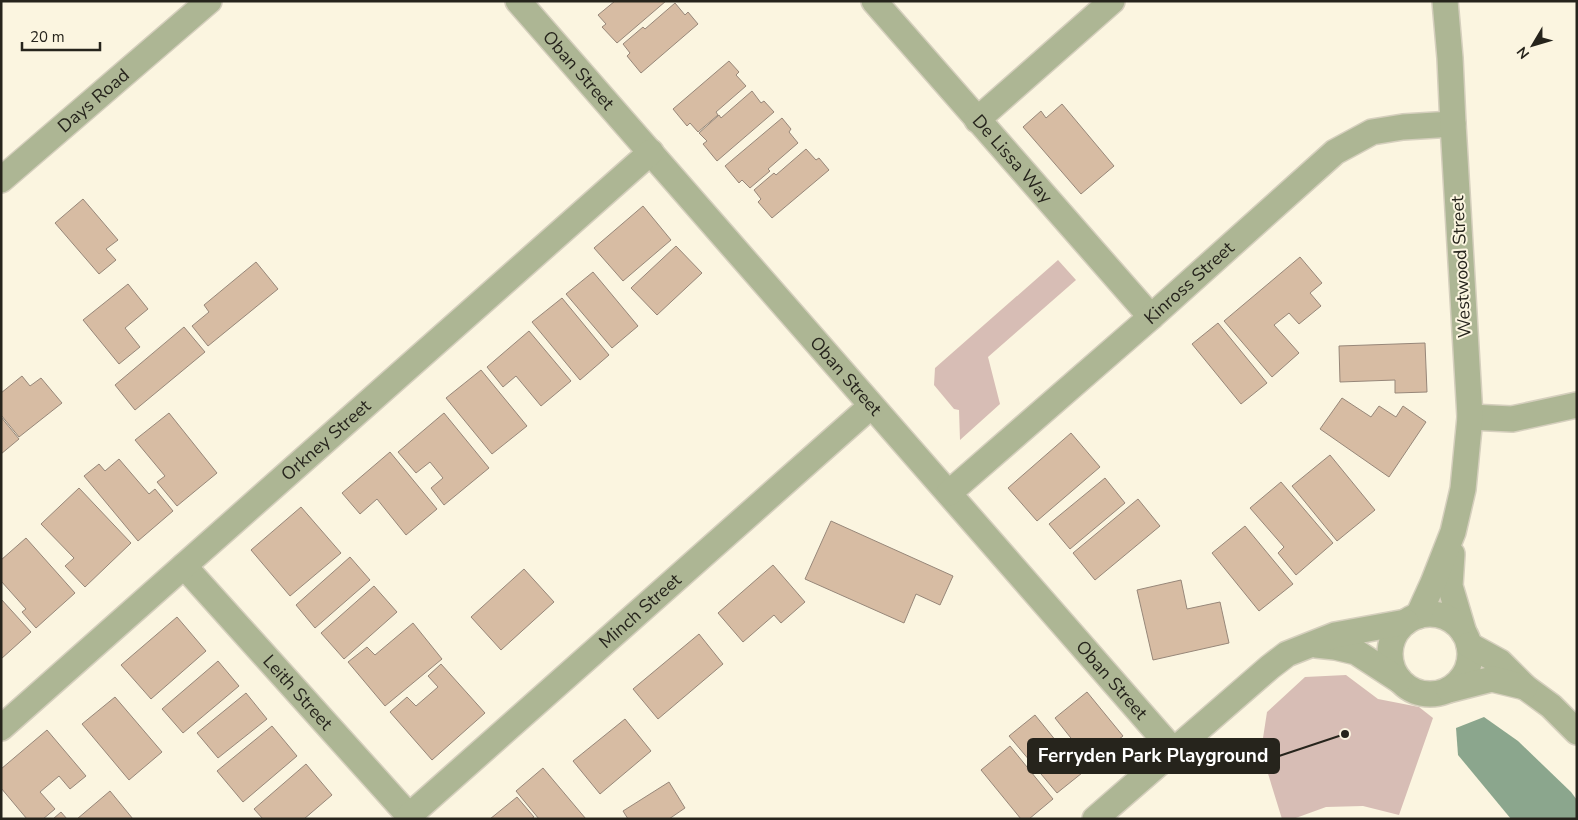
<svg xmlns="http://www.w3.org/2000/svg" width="1578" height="820" font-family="'Nunito Sans',sans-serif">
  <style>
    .green { fill: #d7bdb5 }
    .water { fill: #8ba68d }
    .building { fill: #d7bca3; stroke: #978779 }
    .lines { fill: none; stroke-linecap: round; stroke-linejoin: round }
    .minor-casing { stroke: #d5cfbd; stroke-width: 28 }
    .minor { stroke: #adb694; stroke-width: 25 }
    .labels { text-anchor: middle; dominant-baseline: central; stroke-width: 4; stroke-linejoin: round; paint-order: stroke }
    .street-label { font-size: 18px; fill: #26241c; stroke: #fbf5e0 }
    .leader { fill: none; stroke: #26241c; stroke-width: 2 }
    .callout-dot { fill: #26241c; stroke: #fbf5e0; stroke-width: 2 }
    .callout { fill: #26241c; stroke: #26241c; stroke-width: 2 }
    .callout-label { font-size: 19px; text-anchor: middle; font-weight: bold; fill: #fff }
  </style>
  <rect width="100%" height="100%" fill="#fbf5e0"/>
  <path class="green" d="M1058,260l18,20 -88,77 12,47 -40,36 -1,-30 -5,-1 -20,-24 1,-17z
    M1346,675l32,24 41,8 14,11 -34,97 -36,-9 -37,1 -33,12h-11l-21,-68 6,-39 38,-35z"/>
  <path class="water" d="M1484,717l34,24 53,51 6,8v19h-66l-53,-64 -2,-27z"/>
  <path class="building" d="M615,1h51l-49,42 -15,-16 4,-3 -8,-9z
    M675,3l10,12 3,-3 10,12 -57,49 -14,-17 3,-3 -7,-9 20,-17 2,2z
    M729,61l10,11 -3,3 10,11 -30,26 2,3 -20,17 -8,-9 -3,3 -14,-17z
    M752,91l9,12 3,-2 10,11 -57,49 -14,-17 4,-3 -8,-8 20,-18 2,3z
    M1062,104l52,62 -33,28 -58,-67 18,-16 5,7z
    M782,118l9,11 -2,3 9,11 -30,26 2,2 -20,17 -8,-8 -3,3 -14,-17z
    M806,149l10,11 3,-2 10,12 -57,48 -14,-16 3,-3 -7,-9 20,-17 2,2z
    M83,199l35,41 -12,9 10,11 -17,14 -44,-51z
    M643,206l28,34 -48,41 -29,-33z
    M676,246l26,27 -45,42 -26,-27z
    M1300,257l22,26 -12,10 11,13 -22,18 -10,-11 -15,12 25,28 -27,24 -48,-56z
    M256,262l22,27 -70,57 -16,-20 17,-14 -5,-7z
    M593,272l45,54 -26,22 -46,-54z
    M128,284l20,25 -23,19 15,19 -21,17 -36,-44z
    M562,298l47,57 -29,25 -48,-58z
    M1218,323l49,60 -26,21 -49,-60z
    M184,327l21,25 -70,58 -20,-25z
    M529,331l42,50 -30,25 -25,-30 -13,11 -16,-20z
    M1425,343l2,49 -32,1v-13l-55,2 -1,-36z
    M481,370l46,56 -35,28 -46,-56z
    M22,376l8,10 11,-8 21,25 -43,34 -18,-22v-22z
    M1342,398l29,19 8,-11 17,11 7,-11 23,16 -37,55 -69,-48z
    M169,413l48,60 -40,33 -20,-24 8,-6 -30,-36z
    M444,413l45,55 -45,37 -13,-17 12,-10 -13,-16 -14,11 -18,-21z
    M1,417l18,22 -18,15z
    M1071,433l29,34 -63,54 -29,-33z
    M390,452l47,57 -31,26 -29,-36 -17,15 -18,-21z
    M1330,455l45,55 -38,31 -45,-55z
    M119,459l30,35 6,-5 18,22 -35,30 -54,-65 15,-12 6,7z
    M1105,478l20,25 -55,46 -21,-25z
    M1281,482l52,61 -37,32 -18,-22 6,-6 -34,-39z
    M79,488l52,55 -46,44 -20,-21 9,-8 -33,-34z
    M1138,499l22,27 -65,54 -22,-27z
    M301,507l40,46 -51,43 -39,-46z
    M831,521l122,55 -13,29 -24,-11 -12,29 -99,-44z
    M1245,526l48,58 -34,27 -47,-58z
    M26,538l49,55 -39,35 -14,-16 4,-3 -25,-28v-21z
    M350,557l20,23 -55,48 -19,-23z
    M773,565l32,37 -24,21 -7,-8 -31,27 -25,-29z
    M524,569l30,33 -53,48 -30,-33z
    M1181,580l6,29 33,-7 9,41 -76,17 -16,-70z
    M374,586l23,26 -53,47 -23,-26z
    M1,599l30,33 -30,27z
    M177,617l29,34 -55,48 -30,-34z
    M413,623l29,36 -57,47 -37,-44 19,-15 8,8z
    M699,634l24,30 -65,55 -25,-30z
    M218,661l21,25 -56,47 -21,-24z
    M441,664l44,49 -53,47 -42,-48 17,-15 9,9 22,-19 -10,-11z
    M1087,692l36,44 -33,26 -35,-44z
    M246,693l21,26 -49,39 -21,-25z
    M115,697l47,55 -33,28 -47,-56z
    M1035,715l47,58 -25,20 -48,-57z
    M625,719l26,32 -51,43 -27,-33z
    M272,726l25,30 -54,46 -26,-31z
    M47,730l39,46 -16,13 -11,-13 -19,16 15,17 -12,10h-16l-26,-31v-19z
    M1010,746l43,53 -24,20h-8l-40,-49z
    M306,764l26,31 -28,24h-41l-9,-10z
    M543,768l43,51h-47l-23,-28z
    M669,782l16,26 -16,11h-41l-5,-8z
    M110,791l23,28h-56z
    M517,797l17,20 -3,2h-41z
    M61,812l6,7h-14z"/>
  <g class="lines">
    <defs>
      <g id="minor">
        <path id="s1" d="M518,1l655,749"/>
        <path id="s2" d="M874,1l277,316"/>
        <path d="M977,120l135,-119"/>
        <path id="s3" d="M1,180l208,-179"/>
        <path d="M1470,417l42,2 65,-14"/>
        <path id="s4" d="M949,493l202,-176 184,-165 37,-20 31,-5 50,-3"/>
        <path d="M1452,554l-2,32 14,47"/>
        <path id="s5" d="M184,566l228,253"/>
        <circle cx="1430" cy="654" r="40"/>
        <path d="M1418,616l15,-33 20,-51 10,-43 7,-72 -17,-293 -3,-66 -5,-57"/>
        <path d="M1316,645l19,2 21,5 43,28"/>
        <path d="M1469,645l31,17 25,25 26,19 26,26"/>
        <path d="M1449,690l43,-11 33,8"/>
        <path id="s6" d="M1,728l650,-576"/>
        <path id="s7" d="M409,816l462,-410"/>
        <path d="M1095,819l175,-152 17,-13 48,-19 71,-13"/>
      </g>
    </defs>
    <use href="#minor" class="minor-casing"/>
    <use href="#minor" class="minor"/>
  </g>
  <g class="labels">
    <g class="street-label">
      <text stroke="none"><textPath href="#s1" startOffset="92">Oban Street</textPath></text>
      <text stroke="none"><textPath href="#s3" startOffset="122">Days Road</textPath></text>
      <text stroke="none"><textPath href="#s2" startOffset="210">De Lissa Way</textPath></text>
      <text transform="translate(1461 267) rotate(-93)">Westwood Street</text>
      <text stroke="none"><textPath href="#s4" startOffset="319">Kinross Street</textPath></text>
      <text stroke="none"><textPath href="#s1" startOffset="498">Oban Street</textPath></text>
      <text stroke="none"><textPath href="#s6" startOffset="434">Orkney Street</textPath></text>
      <text stroke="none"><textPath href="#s7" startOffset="309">Minch Street</textPath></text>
      <text stroke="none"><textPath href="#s1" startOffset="902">Oban Street</textPath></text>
      <text stroke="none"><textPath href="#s5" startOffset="170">Leith Street</textPath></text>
    </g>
  </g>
  <path class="leader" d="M1345 734L1279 756"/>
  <circle class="callout-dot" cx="1345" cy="734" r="5"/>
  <rect class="callout" x="1028" y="739" width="251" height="34" rx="5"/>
  <g class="callout-label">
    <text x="1153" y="762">Ferryden Park Playground</text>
  </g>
  <rect width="1578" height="820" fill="none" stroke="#26241c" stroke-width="5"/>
  <g transform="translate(1533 45) rotate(232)" stroke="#fbf5e0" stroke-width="4" paint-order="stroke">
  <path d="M0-4L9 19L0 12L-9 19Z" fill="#26241c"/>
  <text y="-8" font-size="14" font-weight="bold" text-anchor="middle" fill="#26241c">N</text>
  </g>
  <path d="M22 42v8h78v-8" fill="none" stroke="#26241c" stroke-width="2.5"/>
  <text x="30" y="42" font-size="15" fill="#26241c" stroke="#fbf5e0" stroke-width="4" paint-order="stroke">20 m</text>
</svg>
